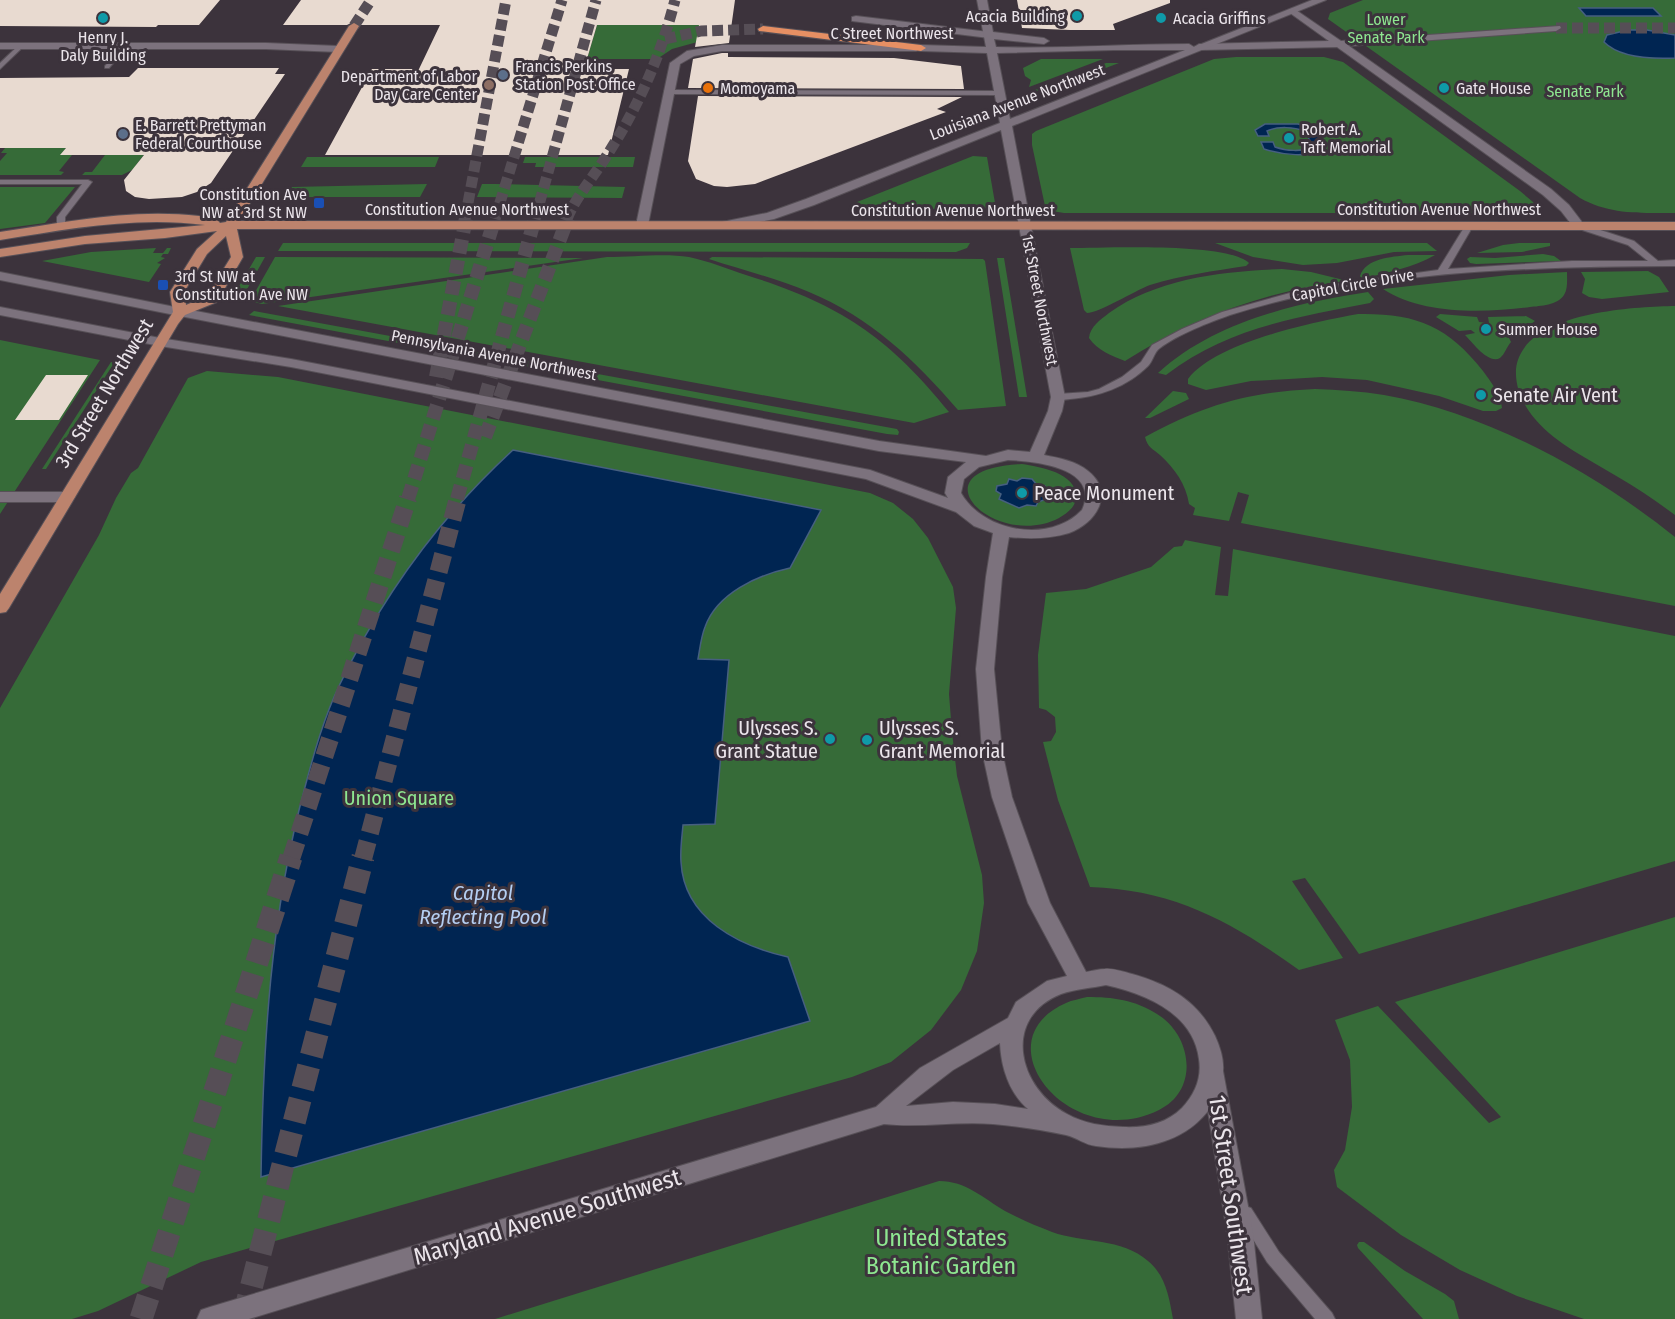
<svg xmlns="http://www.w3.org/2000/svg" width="1675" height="1319" font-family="'Fira Sans Condensed',sans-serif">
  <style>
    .green { fill: #366b38 }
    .water { fill: #002552; stroke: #465f80; stroke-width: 1.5 }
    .building { fill: #e8dad0 }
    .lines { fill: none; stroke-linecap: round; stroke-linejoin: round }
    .street-tunnel { stroke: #564e56; stroke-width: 11; stroke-dasharray: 11 5; stroke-linecap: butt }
    .primary-tunnel { stroke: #564e56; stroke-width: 11; stroke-dasharray: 11 5; stroke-linecap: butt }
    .highway-tunnel-far3 { stroke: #564e56; stroke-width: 11; stroke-dasharray: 11 5; stroke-linecap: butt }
    .highway-tunnel-far2 { stroke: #564e56; stroke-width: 14; stroke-dasharray: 14 7; stroke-linecap: butt }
    .highway-tunnel-far1 { stroke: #564e56; stroke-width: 18; stroke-dasharray: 18 9; stroke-linecap: butt }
    .highway-tunnel { stroke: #564e56; stroke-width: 23; stroke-dasharray: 23 11; stroke-linecap: butt }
    .lane-casing { stroke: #575057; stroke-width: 2 }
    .street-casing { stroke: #575057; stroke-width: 2 }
    .secondary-casing { stroke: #575057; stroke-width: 2 }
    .primary-casing { stroke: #575057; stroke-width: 2 }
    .highway-casing { stroke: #575057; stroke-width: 2 }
    .lane { fill: #7c727d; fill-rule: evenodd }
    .street { fill: #7c727d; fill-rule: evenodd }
    .secondary { fill: #7c727d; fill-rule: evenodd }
    .primary { fill: #bc836d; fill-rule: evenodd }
    .highway { fill: #e68f63; fill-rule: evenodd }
    .culture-dot { fill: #0f9aa8; stroke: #3c333c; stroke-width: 2 }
    .service-dot { fill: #5c6f8a; stroke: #3c333c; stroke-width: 2 }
    .education-dot { fill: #8d6e63; stroke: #3c333c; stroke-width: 2 }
    .food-dot { fill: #e8710a; stroke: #3c333c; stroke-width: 2 }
    .transit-dot { fill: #1a4fb4; stroke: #3c333c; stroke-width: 2 }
    .labels { text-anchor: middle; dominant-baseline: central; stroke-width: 6; stroke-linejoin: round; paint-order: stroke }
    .far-poi-label { font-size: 16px; fill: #ebe5eb; stroke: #3c333c; text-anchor: start }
    .far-park-label { font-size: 16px; fill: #8ee690; stroke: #3c333c }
    .far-street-label { font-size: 16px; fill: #ebe5eb; stroke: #3c333c }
    .street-label { font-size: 20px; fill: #ebe5eb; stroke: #3c333c }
    .poi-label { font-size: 20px; fill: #ebe5eb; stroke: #3c333c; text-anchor: start }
    .park-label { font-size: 20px; fill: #8ee690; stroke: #3c333c }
    .water-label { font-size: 21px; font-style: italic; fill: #b4cef2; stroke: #3c333c }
    .near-street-label { font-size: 24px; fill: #ebe5eb; stroke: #3c333c }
    .near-park-label { font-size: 24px; fill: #8ee690; stroke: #3c333c }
  </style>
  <rect width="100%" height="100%" fill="#3c333c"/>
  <path class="green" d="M1363,0h312v213c-33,0 -65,2 -95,-15l-252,-179 2,-6z
    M597,25h119l-15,16 -29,8 -15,10h-70z
    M1236,57h88l19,5 177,129 13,11 2,4 -6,5 -13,2h-452l-12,-2 -7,-5 -13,-61v-11l4,-3 178,-72z
    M1041,59h62l-74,28 2,-7 -6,-4 -2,-8z
    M1106,63h13l-77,29 -7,-2z
    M5,148h61l-5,7h11l-13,16 5,1 -3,3h-61v-14l7,-8h-6z
    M146,152l-10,13 2,2 -16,8h-40l3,-3h7l13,-17z
    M973,156l14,1 8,46 -5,5 -130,2 -8,-4v-2z
    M307,157h132l-4,10h-134z
    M525,157h110l-2,10h-98l1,-4h-13z
    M427,184l-7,13h-133l5,-10z
    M482,184h12l131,3 -3,11 -145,-1z
    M0,187h75l-30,36 -45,6z
    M283,243h687l-3,5 -11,4 -678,-1z
    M1215,243h212l10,8 -43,1 -57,11 -34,2 -50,-8z
    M1519,243h31v3l-28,6 -45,1 26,-8z
    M156,248l-3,5h10l4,-5h4l-3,6h-5l-2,3 4,1 -8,5 4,1 -12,18 -107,-21 49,-9z
    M1070,248c35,0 157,-6 179,15l-3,3c-32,5 -64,9 -96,19 -16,6 -51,28 -63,28l-3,-3z
    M1543,254l11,2 7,5 -85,3 -6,-1 -3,-4 3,-2 25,1z
    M1408,255h27c-22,13 -48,17 -73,24l-2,-3c6,-18 31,-19 48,-21z
    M256,257h9l-24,43h-10z
    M275,257l308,1 -321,46 -12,-3z
    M607,257c26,0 58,-4 82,0 19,4 39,12 57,18 93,29 142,61 203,137l-35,11 -636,-117z
    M712,257l271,2 2,2 21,145 -48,4c-43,-50 -88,-93 -149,-118 -33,-14 -67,-22 -100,-33z
    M997,258h7l23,139h-8z
    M1282,269l29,3 37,9c-80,9 -156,37 -223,80 -13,-5 -28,-11 -36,-23 1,-11 11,-18 20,-25 48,-35 116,-42 173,-44z
    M1648,271l11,6 10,15 -67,7 -13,-2 -7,-4 3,-14 -4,-7z
    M1567,272c0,7 1,17 -3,23 -6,10 -24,11 -34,12 -46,6 -107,8 -147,-18l126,-14z
    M1368,292l6,7 -4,4c-75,15 -141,24 -204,72l-8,-2c56,-51 137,-70 210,-81z
    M1675,306v209c-19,-14 -38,-27 -57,-38 -29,-18 -61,-32 -83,-58 -12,-14 -20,-31 -19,-50 6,-57 116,-62 159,-63z
    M254,311l643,118 2,3 -1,3 -11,-1 -638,-119z
    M1358,314c57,-1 89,11 125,57 8,11 18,24 19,37l-6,3h-13l-44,-15 -72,-16 -45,-3 -33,2 -38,2 -45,9 -18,-6v-5c28,-37 126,-57 170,-65z
    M1440,314l37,3 2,5 10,1 -1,-6 38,-1 9,5 -20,15 -15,-4 -2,3 11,3 2,4c-4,4 -6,12 -11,16 -11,7 -28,-16 -35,-23l10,-2 -4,-3 -12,1 -23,-14z
    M0,340l100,20 -100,154z
    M111,362l3,1 -68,106h-4z
    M207,371l71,6 592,116 23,10 20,16 15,19 25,49 3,21 -7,86 3,38 5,44 25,99 2,28 -7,48 -16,39 -30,40 -40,32 -39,15 -651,185 -103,49 -26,8h-72v-611l99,-173 17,-37 15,-25 7,-5 50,-90z
    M1315,389c23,1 46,2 69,6 103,18 210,77 291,142v69l-434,-83 8,-28 -11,-3 -9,29 -36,-6 2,-7 -6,-4c-3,-20 -14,-35 -29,-49 -8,-7 -12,-7 -15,-18 59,-32 103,-45 170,-48z
    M1173,391l13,2 3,6 -39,19h-5z
    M1022,464c18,3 56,9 54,34 -1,10 -9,15 -17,20 -63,33 -149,-49 -37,-54z
    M1185,540l36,7 -6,48 13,1 5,-47 442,87v225l-316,93 -54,-76 -13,3 51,77 -44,12c-67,-48 -124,-80 -209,-83l-32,-87 -15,-58 8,-1 5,-9 -1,-15 -9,-7 -7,-2 -1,-53 8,-62 40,-4 65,-22 23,-20 8,-1z
    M1675,917v402h-91l-67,-23 -57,-26 -59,-35 -64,-48 -3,-17 11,-20 7,-43 -2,-47 -15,-40 43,-14 111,117 12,-6 -106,-115z
    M1087,997c26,0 48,3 70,17 35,21 43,76 2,96 -89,44 -180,-69 -93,-107 6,-3 14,-4 21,-6z
    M939,1181c27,0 44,17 66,30 15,8 31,15 47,21 31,11 70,6 96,29 18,15 21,36 25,58h-678z
    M1359,1242h5l41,29 40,23 9,7 5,18h-36l-65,-71 -1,-3z"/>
  <path class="water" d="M1579,8h74l8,8h-75z
    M1628,30h19l28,5v23c-21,1 -55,0 -71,-16l3,-7z
    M1265,124h33l17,5 10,20c-17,9 -42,6 -61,0l-3,-7h12l2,5c11,4 27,5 38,0l-8,-16c-11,-4 -27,-5 -38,0l2,5h-11l-3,-6z
    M513,450l308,60 -31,58c-32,7 -73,25 -85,59 -4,10 -5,21 -7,32l31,1 -14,164 -32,1c-1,12 -3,25 -2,37 3,57 58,84 107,95l22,64 -549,156c2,-131 9,-262 44,-390 9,-34 19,-70 35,-103 43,-89 100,-167 173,-234z
    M1022,478l10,1 5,6 8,1 -2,5 6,4v3l-11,4 -2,4 -9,-1 -8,3 -20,-9 2,-5 -5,-3 1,-5 10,-2 2,-5 8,2z"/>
  <path class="building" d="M0,0h220l-21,25h-41l-2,2 -156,-1z
    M301,0h434l-6,43 -34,4 4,-22h-102l-13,44h45l-21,86h-283l47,-86h47l21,-44h-79l-6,-4 -8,4h-64z
    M1017,0h153v3l-57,21 2,6h-45l-48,-2z
    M722,53h6v4l166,1 67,8 3,23 -276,-1 5,-29z
    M138,68h141l-4,6h10l-74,109 -14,9 -15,5 -33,2 -14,-2 -9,-6 -2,-11 20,-25h-84l6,-7h-66v-70l129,-1z
    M698,96l264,1 -25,12 9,3 -191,72 -28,3 -13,-1 -18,-7 -8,-18z
    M46,375h42l-29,45h-44z"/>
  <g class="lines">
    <path class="street-tunnel" d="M1556,28h119"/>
    <path class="primary-tunnel" d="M354,26l17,-26"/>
    <path class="highway-tunnel-far3" d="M665,39l36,-8 62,-2
      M465,219l41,-219
      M495,219l67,-219
      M535,219l61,-219
      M567,219c9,-23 29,-45 42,-67 30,-47 52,-97 66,-152"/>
    <path class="highway-tunnel-far2" d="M436,377l30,-159
      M485,437l83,-219
      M408,499l87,-281
      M457,499l78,-281"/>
    <path class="highway-tunnel-far1" d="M291,859l117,-361
      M363,859l95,-361"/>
    <path class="highway-tunnel" d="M141,1319l150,-462
      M243,1319l120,-462"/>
    <defs>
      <path id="lane" d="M19,45l5,1 -24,23v-6z
        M123,45l5,1 -19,22h-4v-2z
        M665,90l335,1 4,2 -4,2 -332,-1 -4,-2z
        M0,180h88l4,2 -27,35v10l-4,3 -4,-3v-10l25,-33h-82z
        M1469,223l4,3 -25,43 124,-8h76l-20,-16 -52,-17v-4l3,-1 55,18 24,20 17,-1v6c-149,1 -302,4 -445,49 -20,7 -53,20 -70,33 -6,4 -7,13 -12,18 -21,21 -50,31 -78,33 -7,1 -12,2 -17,-2l5,-3 30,-2 11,-3 23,-12 19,-15 11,-17 30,-16 40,-17 86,-24 130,-18 27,-44z
        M1245,1206l6,2 28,44 53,61 3,6h-20l-48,-57 -30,-49 2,-5z"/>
      <path id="street" d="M1293,8l48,33 219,-15 1,2 -5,3 -207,15 202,143 18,16 16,21 -2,3h-8l-14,-18 -18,-16 -206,-148 -138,3 -5,-3 5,-3 130,-3 -39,-28 -2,-2z
        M856,16l133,16 5,3 -5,3 -137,-17v-4z
        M722,45h194l5,3 -5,3h-194l-28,5 -14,8 -32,161 -2,3h-8l-2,-3 34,-162 17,-12z
        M1025,222l6,4 34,171 -3,14 -18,44c15,3 32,6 44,16 27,21 9,52 -19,62 -20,6 -39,6 -60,4l-7,40 -8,92 8,82 10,46 38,106 36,69c6,-1 13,-3 19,-3 8,-1 19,3 27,5 36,10 66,27 83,62 5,11 9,23 8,35l30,162 9,86h-26l-9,-86 -19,-122c-27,34 -71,41 -112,35 -11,-1 -20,-9 -30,-11 -23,-5 -49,-9 -73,-11 -37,-3 -72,4 -109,0l-635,195h-52l4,-9 9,-3 666,-200 44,-39 88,-50 8,-16 31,-21 20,-5 -39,-73 -36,-106 -10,-46 -6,-82 10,-92 7,-44 -19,-7 -18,-14 -90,-33 -575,-112 -131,-21 -7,-4 7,-4 131,21 579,111 78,28 -3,-5 3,-16 18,-15 -87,-11 -699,-135 -5,-1 -2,-3 2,-3 5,-1 699,133 107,15 22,-6 22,2 18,-41 3,-14 -32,-171zM1008,460c28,1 93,8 74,50 -32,34 -99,22 -121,-17l3,-14 15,-12zM1106,985c40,9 87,28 93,74 3,19 -4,35 -17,49 -16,16 -37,20 -59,19 -20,-1 -38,-3 -56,-13 -49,-26 -66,-96 -6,-120 14,-5 31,-6 45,-9zM1000,1043c1,24 9,50 28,66l-33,-5 -42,-2 -47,4 47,-36z"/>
      <path id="secondary" d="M977,0h10l6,32 51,6 5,3 -5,3 -50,-5 2,8c64,2 129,-3 193,-3l5,3 118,-47h14l-314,126 19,100 -2,3 -4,1 -6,-4 -18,-96 -187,75 -40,14 -48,10 -4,-1 -2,-3 2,-3 45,-9 39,-14 194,-76 -13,-70 -66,-2 -5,-3 5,-3 65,2zM1114,50h71l-175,69 -13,-66z
        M0,43h266l72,3 5,3 -5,3 -72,-3h-266z
        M0,272l180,36 7,4 -7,4 -180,-36z
        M0,307l160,31 7,4 -7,4 -160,-31z
        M0,492h67l8,5 -8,5h-67z"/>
      <path id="primary" d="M354,23l5,3 -120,195 1436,1v8l-1438,-1 6,28 -26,45 -32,13 -7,9 -169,284 -3,4 -6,1v-19l173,-282 -3,-20 27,-43 20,-18 -52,7 -80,6 -85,13v-8l85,-13 120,-11c-69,-9 -137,4 -205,15v-8c66,-10 133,-24 199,-16 8,1 17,1 21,7l6,-1 123,-196zM226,236l5,21 -24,39 -21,9 -2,-13 23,-38z"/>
      <path id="highway" d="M763,26l158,19 5,3 -5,3 -162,-20 -1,-2z"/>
    </defs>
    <use href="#lane" class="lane-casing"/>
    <use href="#street" class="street-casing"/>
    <use href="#secondary" class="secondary-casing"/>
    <use href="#primary" class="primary-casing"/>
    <use href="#highway" class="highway-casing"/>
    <use href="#lane" class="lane"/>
    <use href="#street" class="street"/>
    <use href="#secondary" class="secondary"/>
    <use href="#primary" class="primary"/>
    <use href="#highway" class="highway"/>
  </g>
  <g class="culture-dot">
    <circle cx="1077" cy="16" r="6"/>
    <circle cx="103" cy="18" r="6"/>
    <circle cx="1161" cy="18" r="6"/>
    <circle cx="1444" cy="88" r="6"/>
    <circle cx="1289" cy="138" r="6"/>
    <circle cx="1486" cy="329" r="6"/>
    <circle cx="1481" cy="395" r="6"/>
    <circle cx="1022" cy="493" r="6"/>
    <circle cx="830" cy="739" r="6"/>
    <circle cx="867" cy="740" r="6"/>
  </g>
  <g class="service-dot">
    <circle cx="503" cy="75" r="6"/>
    <circle cx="123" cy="134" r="6"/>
  </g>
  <circle class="education-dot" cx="489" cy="85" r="6"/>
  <circle class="food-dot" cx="708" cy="88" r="6"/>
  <g class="transit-dot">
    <rect x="313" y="197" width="12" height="12" rx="3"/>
    <rect x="157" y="279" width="12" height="12" rx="3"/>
  </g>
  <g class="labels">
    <g class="far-poi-label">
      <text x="1065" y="16" text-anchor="end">Acacia Building</text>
      <text x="1173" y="18">Acacia Griffins</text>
      <text x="103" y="37" text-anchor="middle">Henry J.<tspan x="103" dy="18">Daly Building</tspan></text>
      <text x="515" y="66">Francis Perkins<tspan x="515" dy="18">Station Post Office</tspan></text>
      <text x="477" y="76" text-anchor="end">Department of Labor<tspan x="477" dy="18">Day Care Center</tspan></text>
      <text x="720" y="88">Momoyama</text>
      <text x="1456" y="88">Gate House</text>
      <text x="135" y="125">E. Barrett Prettyman<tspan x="135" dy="18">Federal Courthouse</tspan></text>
      <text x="1301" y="129">Robert A.<tspan x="1301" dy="18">Taft Memorial</tspan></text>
      <text x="307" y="194" text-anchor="end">Constitution Ave<tspan x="307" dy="18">NW at 3rd St NW</tspan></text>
      <text x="175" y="276">3rd St NW at<tspan x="175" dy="18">Constitution Ave NW</tspan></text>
      <text x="1498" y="329">Summer House</text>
    </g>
    <g class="far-park-label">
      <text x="1386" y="19">Lower<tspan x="1386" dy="18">Senate Park</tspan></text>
      <text x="1585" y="91">Senate Park</text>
    </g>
    <g class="far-street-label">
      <text x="892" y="33">C Street Northwest</text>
      <text transform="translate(1017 102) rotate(-21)">Louisiana Avenue Northwest</text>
      <text x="467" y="209">Constitution Avenue Northwest</text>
      <text x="1439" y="209">Constitution Avenue Northwest</text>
      <text x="953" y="210">Constitution Avenue Northwest</text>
      <text transform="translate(1353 285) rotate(-10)">Capitol Circle Drive</text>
      <text transform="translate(1040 300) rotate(79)">1st Street Northwest</text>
      <text transform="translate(494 355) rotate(11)">Pennsylvania Avenue Northwest</text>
    </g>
    <g class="street-label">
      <text transform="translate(104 393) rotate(-59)">3rd Street Northwest</text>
    </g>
    <g class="poi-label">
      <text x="1493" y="395">Senate Air Vent</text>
      <text x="1034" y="493">Peace Monument</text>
      <text x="818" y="728" text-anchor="end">Ulysses S.<tspan x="818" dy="23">Grant Statue</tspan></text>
      <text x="879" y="728">Ulysses S.<tspan x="879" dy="23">Grant Memorial</tspan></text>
    </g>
    <g class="park-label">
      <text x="399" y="798">Union Square</text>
    </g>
    <g class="water-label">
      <text x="483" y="893">Capitol<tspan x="483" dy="24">Reflecting Pool</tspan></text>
    </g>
    <g class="near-street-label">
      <text transform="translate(1231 1195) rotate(82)">1st Street Southwest</text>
      <text transform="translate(547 1217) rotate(-17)">Maryland Avenue Southwest</text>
    </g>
    <g class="near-park-label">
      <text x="941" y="1238">United States<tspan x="941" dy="28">Botanic Garden</tspan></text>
    </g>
  </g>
</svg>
